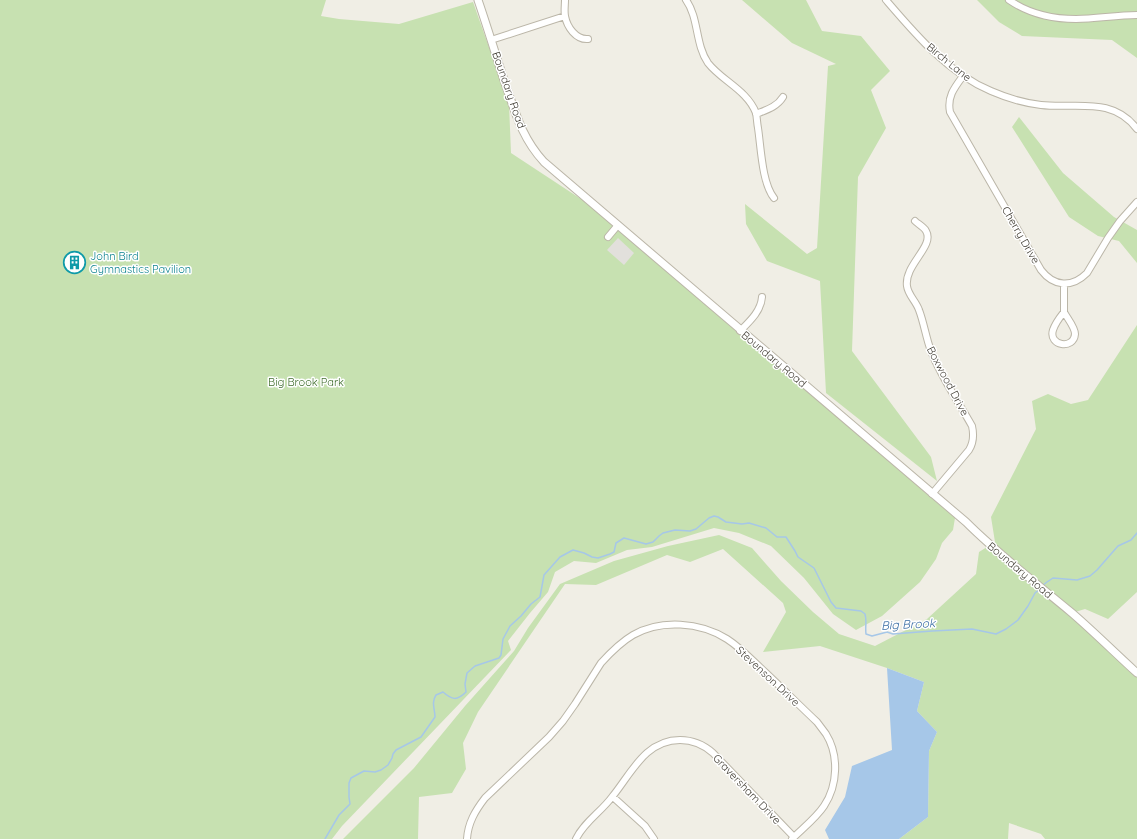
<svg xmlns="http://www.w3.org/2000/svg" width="1137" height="839" font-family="Quicksand,sans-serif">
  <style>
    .green { fill: #c7e1b1 }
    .parking { fill: #e2e0dc }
    .water { fill: #a6c7e8 }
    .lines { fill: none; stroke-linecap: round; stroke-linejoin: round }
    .stream { stroke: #a6c7e8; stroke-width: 1.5 }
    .minor-casing { stroke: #bbb6a8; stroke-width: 8 }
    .tertiary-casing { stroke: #bbb6a8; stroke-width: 9 }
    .minor { stroke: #fff; stroke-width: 6 }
    .tertiary { stroke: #fff; stroke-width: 7 }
    .labels { text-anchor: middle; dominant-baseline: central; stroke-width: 3; stroke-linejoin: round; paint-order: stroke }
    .street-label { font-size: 11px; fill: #423e35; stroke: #fff }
    .culture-label { font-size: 11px; fill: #0d838f; stroke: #fff; text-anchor: start }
    .park-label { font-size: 11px; fill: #406e2e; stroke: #fff }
    .water-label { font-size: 12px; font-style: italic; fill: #396ca3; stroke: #fff }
  </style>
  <rect width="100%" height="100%" fill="#f0eee5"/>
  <path class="green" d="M0,0h326l-5,16 18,3 60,5 74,-22 36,102 2,49 73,48 371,317 -2,12 -11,13 -6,16 -16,23 -38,34 -26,14 -23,-16 -29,-36 -33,-32 -32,-13 -25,-5 -62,19 -25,3 -31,13 -22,-2 -19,11 -7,20 -18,21 -22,28 3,9 -169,176 -10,13h-332z
    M742,0h64l16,31 39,5 29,35 -19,19 15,38 -28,49 -6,174 79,106 6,24 -111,-88 -6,-112 -53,-20 -21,-37 -1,-20 62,50 10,-6 11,-182 8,-2 -44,-21z
    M977,0h160v58l-25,-18 -90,-4 -23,-14z
    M1019,117l44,56 51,44 23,13v33l-18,-22 -21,-5 -29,-19 -57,-90z
    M1137,325v267l-29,27 -23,-10 -13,4 65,61v165h-92l-4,-5 -32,-11 -1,16h-109l29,-22 1,-66 8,-19 -20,-21 7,-29 -37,-14 -67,-22 -57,6 23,-40 -3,-9 -60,-54 -33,13 -23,-7 -71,30 -31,-1 -87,128 -15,31 3,26 -14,24 -33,4 -1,42h-75l71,-71 51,-62 49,-55 14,-23 32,-44 54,-23 54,-15 51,-11 33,13 29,33 32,31 26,22 36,12 52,-27 49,-45 3,-22 16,-10 -4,-25 45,-88 -4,-28 16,-7 23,10 17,-4z"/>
  <path class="parking" d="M618,238l16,15 -10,12 -17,-15z"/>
  <path class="water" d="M887,668l37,14 -7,29 20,21 -8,19 -1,66 -29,22h-70l-4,-9 20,-33 7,-31 40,-16z"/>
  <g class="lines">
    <path class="stream" d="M1042,586l5,-4 6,-4 24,2 13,-4 7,-6 21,-24 13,-6 6,-7
      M325,839l14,-24 11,-11 -1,-7v-14l2,-5 13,-7 11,1 6,-2 7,-5 4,-7 1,-4 3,-4 25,-13 14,-20c0,-8 -4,-14 1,-22l7,-3c9,8 14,9 23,0l-1,-8 2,-11 8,-7 24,-8 2,-3 2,-16 7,-13 11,-10 10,-12 9,-7 4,-22 16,-18 13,-7 11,3 8,4 6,1 12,-4 4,-2 2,-9 8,-5 22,6 7,-2 6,-6 4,-3 12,-3 15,1 6,-2 13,-11 5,-2 4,1 8,5 16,2 7,-1 17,5 11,9h9l9,14 3,6 16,11 17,34 5,6 25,3 4,3c2,7 0,12 1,20l6,2 15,-4 6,2 39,-3 40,-2 24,5 10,-5 12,-9 10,-14 7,-13 5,-4"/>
    <defs>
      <path id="minor" d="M565,0c0,5 -1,11 0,16 2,11 11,24 23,23
        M686,0c13,18 9,44 22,63 14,18 39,27 48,50 1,5 1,10 2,15 3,20 4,55 16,70
        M886,0c30,35 62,73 105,91 16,7 33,12 50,14 35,4 71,-9 96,24
        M1009,0c19,13 43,19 67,19 20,0 40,-4 61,-4
        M491,40l74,-24
        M963,76c-9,12 -16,21 -13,36l91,158c13,17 31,18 46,3l21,-35 12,-17 17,-19
        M756,114c10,-4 21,-7 27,-17
        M915,221c3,3 9,6 11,10 9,15 -22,34 -19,55 1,9 9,15 12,24 5,13 7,28 12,41 10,26 27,50 41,75 2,9 2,16 -3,24l-37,44
        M608,237l10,-12
        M1064,312c3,6 11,15 11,22 -1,16 -27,12 -22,-4 2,-6 7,-13 11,-18z
        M1064,312v-28
        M740,331c10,-10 21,-20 22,-34
        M613,797l32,29 9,13
        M467,839c1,-16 8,-28 18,-41l64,-61 14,-16 12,-17 26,-41c10,-11 20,-21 32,-28 28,-16 67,-13 94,4 14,9 26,22 39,34 17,16 34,33 51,49 3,4 6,8 9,12 13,21 12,51 -2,72 -8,12 -21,22 -32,33
        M576,839c8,-17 25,-27 36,-42 19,-23 33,-57 68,-57 13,0 24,5 33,13l81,84"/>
      <path id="tertiary" d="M478,0c9,26 17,53 26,80 11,31 17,57 40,82l422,360c33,33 70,61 106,91 22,19 43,40 65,60"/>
    </defs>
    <use href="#minor" class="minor-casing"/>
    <use href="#tertiary" class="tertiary-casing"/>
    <use href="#minor" class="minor"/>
    <use href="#tertiary" class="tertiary"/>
  </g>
  <defs>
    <symbol id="building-ring" viewBox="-11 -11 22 22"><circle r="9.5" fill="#fff" stroke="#0f9aa8" stroke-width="1.5"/><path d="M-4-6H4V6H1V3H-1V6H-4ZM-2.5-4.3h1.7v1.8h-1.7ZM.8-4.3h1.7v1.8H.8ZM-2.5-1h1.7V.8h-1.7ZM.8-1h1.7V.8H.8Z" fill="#0f9aa8"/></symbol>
  </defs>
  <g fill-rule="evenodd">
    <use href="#building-ring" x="62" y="250" width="25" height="25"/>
  </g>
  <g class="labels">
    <g class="street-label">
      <text transform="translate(949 62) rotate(39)">Birch Lane</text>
      <text transform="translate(509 90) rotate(71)">Boundary Road</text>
      <text transform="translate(1021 235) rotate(60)">Cherry Drive</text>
      <text transform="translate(774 359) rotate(40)">Boundary Road</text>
      <text transform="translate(948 381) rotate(62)">Boxwood Drive</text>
      <text transform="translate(1020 570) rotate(40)">Boundary Road</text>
      <text transform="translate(768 676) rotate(43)">Stevenson Drive</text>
      <text transform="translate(747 789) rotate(46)">Graversham Drive</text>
    </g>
    <g class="culture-label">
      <text x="90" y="256">John Bird<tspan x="90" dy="13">Gymnastics Pavilion</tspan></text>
    </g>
    <g class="park-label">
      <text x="306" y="382">Big Brook Park</text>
    </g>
    <g class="water-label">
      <text transform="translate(908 624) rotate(-3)">Big Brook</text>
    </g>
  </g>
</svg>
